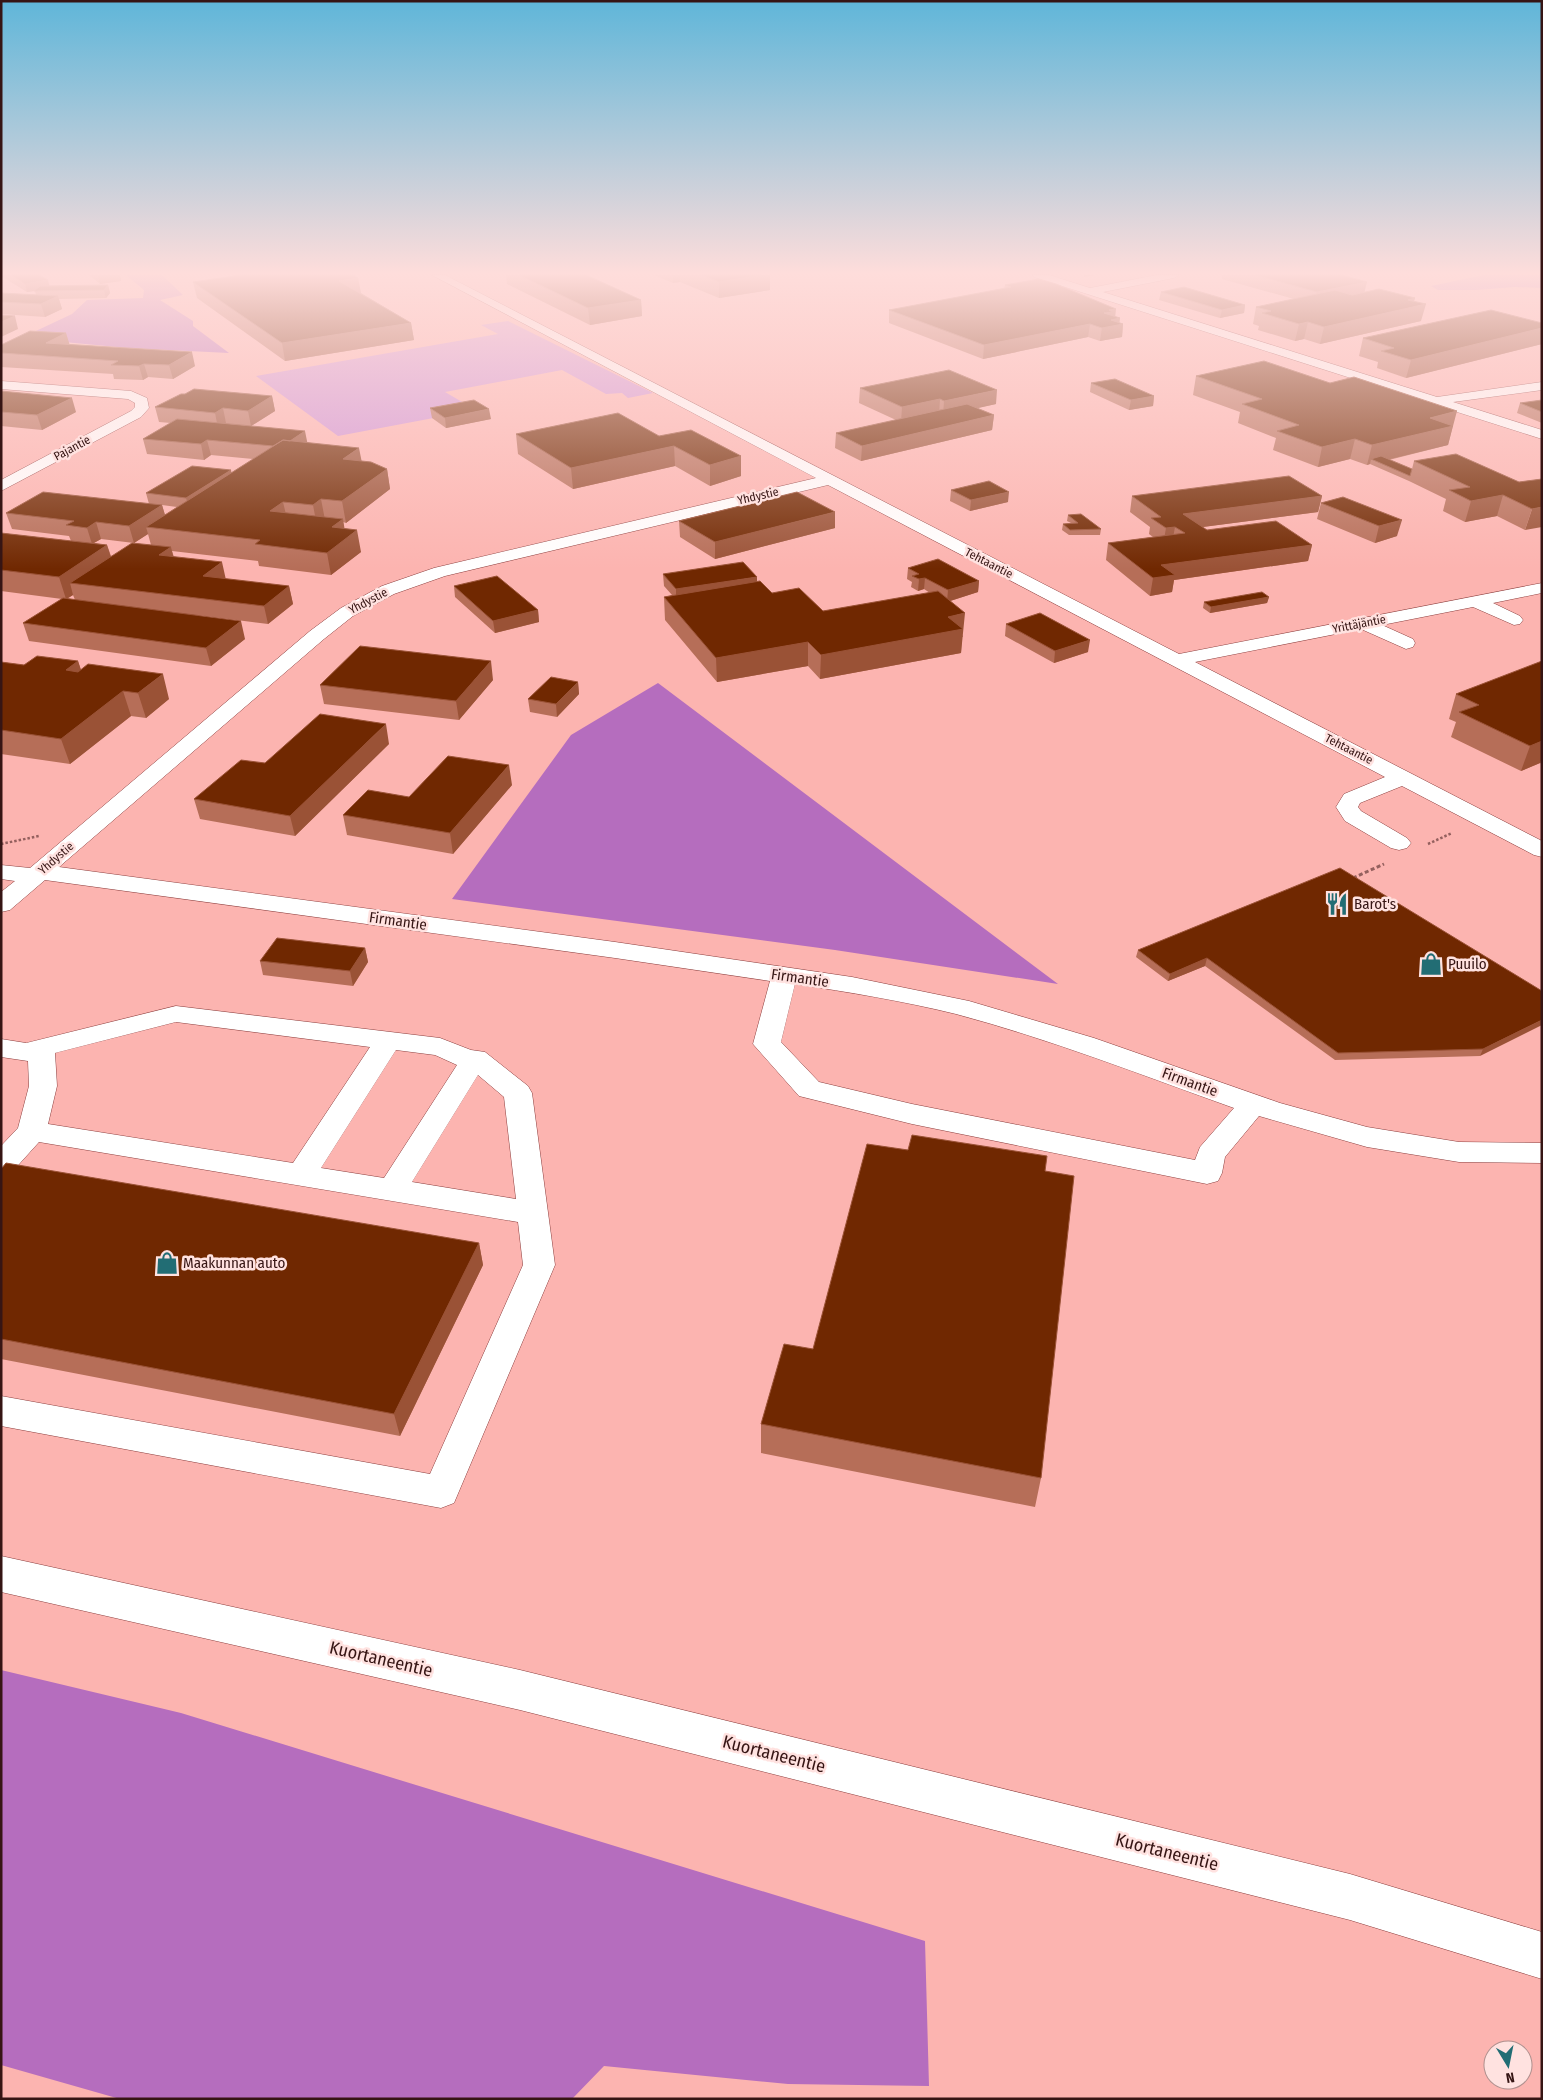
<svg xmlns="http://www.w3.org/2000/svg" width="1543" height="2100" font-family="'Fira Sans Condensed',sans-serif">
  <style>
    .green { fill: #cf93d6 }
    .forest { fill: #b56dbe }
    .lines { fill: none; stroke-linecap: round; stroke-linejoin: round }
    .minor-casing { stroke: #8c3f3e; stroke-width: 1 }
    .highway-casing { stroke: #8c3f3e; stroke-width: 1 }
    .path-far1 { stroke: #94605e; stroke-width: 2.5; stroke-dasharray: 2.5 2; stroke-linecap: butt }
    .path { stroke: #94605e; stroke-width: 3; stroke-dasharray: 4 2.5; stroke-linecap: butt }
    .minor { fill: #fff; fill-rule: evenodd }
    .highway { fill: #fff; fill-rule: evenodd }
    .wall { fill: #b66e58; fill-rule: evenodd }
    .shaded-wall { fill: #9a5236 }
    .building { fill: #702801; stroke: #9a5236 }
    .labels { text-anchor: middle; dominant-baseline: central; stroke-width: 5; stroke-linejoin: round; paint-order: stroke }
    .far-street-label { font-size: 12px; fill: #361514; stroke: #ffe2e0 }
    .poi-label { font-size: 15px; fill: #361514; stroke: #ffe2e0; text-anchor: start }
    .street-label { font-size: 15px; fill: #361514; stroke: #ffe2e0 }
    .near-street-label { font-size: 18px; fill: #361514; stroke: #ffe2e0 }
  </style>
  <rect width="100%" height="100%" fill="#fcb4b0"/>
  <path class="green" d="M508,321l145,72 -25,5 -6,-5 -16,1 -44,-24 -117,22 31,18 -138,26 -82,-60 242,-42 -17,-9z"/>
  <path class="forest" d="M126,275h36l21,20 -23,5 33,21v5l36,27 -101,-5 -107,-10 51,-24 15,-14 56,-2 1,-8z
    M1484,275h58v13l-27,-1 -40,3h-37l-7,-4z
    M658,683l400,301 -223,-34 -383,-51 119,-164z
    M1,1670l180,43 744,228 4,145 -141,-2 -184,-18 -32,33h-452l-119,-34z"/>
  <g class="lines">
    <defs>
      <path id="minor" d="M432,275h13l734,379 363,-71v10l-49,10 27,13 3,4 -3,4 -6,1 -41,-18 -91,18 31,14 2,4 -2,4 -7,2 -45,-20 -166,33 347,179v16l-8,-2 -132,-69 -42,17 -2,4 3,4 46,27 4,5 -4,5 -8,2 -8,-2 -46,-27 -9,-14 8,-13 41,-17 -557,-292 -383,91 -51,18 -41,22 -29,23 -265,228 556,75 237,35 117,24 125,37 186,65 87,24 92,15 83,1v20l-83,-1 -92,-15 -108,-31 -34,41 -3,16 -4,8 -11,3 -295,-60 -113,-28 -46,-52 17,-63 -155,-23 -570,-78 -35,30 -9,2v-20l14,-11 -14,-2v-14l29,3 280,-237 31,-23 41,-22 52,-18 382,-90zM795,984c54,8 108,17 161,30 94,25 186,61 278,94l-34,39 -5,13 -283,-56 -93,-22 -38,-40z
        M1033,275h16l41,13 67,-13h22l-5,3 -71,14 334,105 105,-15v8l-89,12 89,28v9l-508,-162z
        M1,381l130,10 16,7 2,10 -8,9 -140,74v-11l130,-69 4,-4v-4l-7,-4 -127,-10z
        M176,1006l264,32 31,12 14,2 43,34 4,7 23,172 -101,238 -13,5 -440,-82v-30l429,78 93,-209 -5,-43 -479,-80 -27,30 -11,3v-29l17,-18 11,-42 -1,-25 -27,-4v-18l25,4zM176,1022l194,25 -77,116 -245,-39 9,-38 -2,-33zM396,1050l39,5 22,10 -73,113 -63,-10zM478,1075l26,22 12,102 -104,-17z"/>
      <path id="highway" d="M1,1556l519,114 830,204 192,58v47l-192,-59 -830,-210 -519,-118z"/>
    </defs>
    <use href="#minor" class="minor-casing"/>
    <use href="#highway" class="highway-casing"/>
    <path class="path-far1" d="M1,844l38,-8
      M1428,844l24,-11"/>
    <path class="path" d="M1353,878l31,-14"/>
    <use href="#minor" class="minor"/>
    <use href="#highway" class="highway"/>
  </g>
  <path class="wall" d="M1,275h38l11,11 58,-1 2,8 -4,5 -47,1 3,10 -17,8 -44,-3v-21l35,2 -1,-4 -8,1 -26,-16z
    M89,275h31l1,6 -21,3z
    M506,275h80l55,25 1,16 -52,9 -83,-41z
    M654,275h116v15l-51,8 -39,-16 -7,1z
    M1222,275h120l23,17 50,6 -1,3 7,20 -101,23 -16,-5 -9,2 -37,-11 1,-4 -6,-2 3,-17 38,-8 -72,-20z
    M358,278l3,15 50,30 3,17 -129,21 -88,-63 -4,-16z
    M1005,285l115,33 -1,5 4,1 -1,13 -22,4 -12,-4 -105,22 -94,-36v-13l115,-21z
    M1161,292l84,13 -1,8 -24,5 -61,-18z
    M1542,323v21l-136,34 -29,-10 1,-6 -19,-6 4,-18z
    M66,333l3,11 126,22 -22,13 -25,-2 -5,3 -29,-1 -1,-5 -112,-7v-22z
    M1196,376l257,49 -5,20 -59,15 23,9 2,-8 105,21 23,-3 -17,51 -28,-14 -32,6 -22,-11 3,-12 -37,-18 -39,-17 -3,1 -17,-6 -32,8 -45,-17 3,-12 -38,-15 2,-11 -47,-17z
    M1091,383l63,13 -1,10 -24,4 -39,-18z
    M860,388l136,16 -19,4 17,7 -2,15 -131,31 -26,-13 1,-15 60,-13 -37,-17z
    M1,391l75,21 -34,18 -41,-4z
    M272,396l3,15 -24,15 -26,-2 82,18 55,19 25,8 3,20 -44,34 -3,-1 1,7 17,23 -30,23 -72,-9 -1,-5 -86,-10 2,6 52,22 63,7 4,18 -25,20 -71,-9 48,24 -34,27 -182,-25 -6,-18 39,-24 -61,-8v-58l70,8 -2,-5 -57,-7 -6,-16 143,-9 -3,-11 85,-23v3l22,-14 -42,-4 -7,5 -57,-6 -4,-15 28,-16 -12,-1 -4,-15zM162,505l15,2 -12,8zM148,534l3,11 -40,11 -4,-11 -13,-2 7,-4 33,4zM73,595l2,5 -8,-1z
    M1542,400v23l-25,-10 3,-10z
    M430,408l61,11 -45,9 -14,-10z
    M516,434l143,2 82,20v20l-31,10 -35,-20 -102,23 -55,-35z
    M951,490l57,12 -38,9 -20,-10z
    M1132,496h190l-4,16 -116,15 5,3 105,15 -4,16 -134,19 -2,12 -22,4 -44,-36 2,-17 45,-6 -4,-3 1,-7 -20,-15z
    M1343,497l54,39 -22,7 -58,-24 4,-16z
    M1068,515l33,14 -1,6h-31l-7,-5 1,-6 8,-1 -4,-2z
    M679,521l156,7 -120,31 -35,-22z
    M908,568l71,13 -1,11 -28,9 13,36h-1l-1,16 -141,26 -12,-13 -91,16 -52,-62 -1,-23 8,-2 -8,-9 -1,-12 94,8 15,11 51,18 107,-18 -6,-4 -6,2 -7,-4 1,-5 -5,-3z
    M454,586l84,24 1,12 -44,11 -40,-36z
    M1269,597l-2,6 -57,10 -7,-5 1,-6z
    M1006,624l82,28 -34,11 -49,-27z
    M78,661l3,9 88,29 -23,19 -15,-2 -61,48 -69,-10v-92l23,3z
    M1542,661v103l-2,-1 -19,8 -70,-34 5,-15 -7,-3 7,-25z
    M493,680l-34,40 -135,-16 -4,-19z
    M578,682l1,12 -22,23 -27,-5 -2,-13z
    M389,744l-94,92 -95,-17 -6,-20z
    M512,785l-59,69 -106,-19 -4,-20 66,-18z
    M365,948l3,14 -15,24 -90,-11 -3,-14z
    M1138,950l404,41 -62,65 -145,4 -130,-94 -37,15 -32,-24z
    M1,1169l478,74 4,22 -83,171 -399,-77z
    M813,1349l228,129 -6,29 -274,-54v-29z"/>
  <path class="shaded-wall" d="M105,275h15l1,6 -21,3 -2,-8z
    M673,275h7v7l-7,1z
    M762,275h8v15l-51,8v-16z
    M1084,275h11l-11,2z
    M358,278l3,16 -22,-13z
    M48,280l2,8 -23,4 -2,-8z
    M1367,282l-3,12 -50,11 3,-13z
    M108,285l2,8 -4,5 -2,-8z
    M58,296l4,13 -17,8 -4,-13z
    M1415,298l-3,9 14,-3 -5,17 -101,23 4,-17z
    M641,300l1,16 -52,9 -2,-17z
    M1245,305l-1,8 -24,5 2,-8z
    M1116,309l-1,10 5,-1 -1,7 4,-1 -1,13 -22,4 4,-28 5,-3z
    M15,316l3,13 -17,8v-15z
    M1308,322l-4,17 -9,2 4,-17z
    M411,323l3,17 -129,21 -3,-18z
    M1090,324l-2,13 -105,22 1,-14z
    M1542,328v16l-136,34 5,-18z
    M66,333l4,13 -24,-3z
    M192,352l3,14 -22,13 -4,-14z
    M144,364l4,13 -5,3 -4,-14z
    M997,390l-1,14 -53,12 1,-15z
    M272,396l3,15 -24,15 -3,-15z
    M1154,396l-1,10 -24,4 2,-10z
    M72,398l4,14 -34,18 -5,-15z
    M940,399l-1,15 -38,8 1,-15z
    M223,408l3,15 -8,5 -3,-15z
    M489,409l2,10 -45,9 -1,-10z
    M1457,411l-9,34 -70,17 -7,-3 -1,5 -3,1 5,-20 58,-27z
    M994,415l-2,15 -131,31 1,-15z
    M305,431l3,15 -28,1z
    M1355,439l-5,20 -32,8 4,-20z
    M207,440l4,15 -7,5 -3,-16z
    M674,446l1,20 -102,23 -2,-21z
    M359,448l4,20 -20,-9z
    M741,456v20l-31,10v-21z
    M387,469l3,20 -44,34 -4,-22z
    M231,470l2,11 -44,27 -3,-10z
    M1009,492l-1,10 -38,9 1,-11z
    M1503,495l-6,21 -32,6 6,-21z
    M1322,496l-4,16 -138,18 3,-16z
    M321,499l4,21 -8,6 -4,-21z
    M283,502l5,21 -18,-12z
    M162,505l5,17 -21,5 2,7 -14,9 -5,-17z
    M1542,507v20l-17,3 7,-21z
    M835,512v16l-120,31v-17z
    M343,519l3,19 11,-8 4,22 -30,23 -4,-22 5,-26z
    M1402,520l-5,16 -22,7 4,-17z
    M96,522l5,17 -9,5 -5,-16z
    M1175,527l-3,16 -9,2 3,-17z
    M107,545l7,22 -44,16 3,12 -7,4 -7,-22z
    M1312,545l-4,16 -134,19 -2,12 -22,4 3,-18 8,-13z
    M171,547l4,17 -16,-9z
    M222,562l4,18 -23,-4z
    M757,577v12l-81,12v-12z
    M925,578l-1,11 -6,2 1,-12z
    M979,581l-1,11 -31,10 1,-12z
    M289,586l4,18 -25,20 -4,-18z
    M1269,597l-2,6 -57,10 1,-6z
    M538,610l1,12 -44,11 -2,-12z
    M965,613l-4,40 -141,26 1,-24 127,-38z
    M241,621l4,18 -34,27 -5,-18z
    M1090,640l-2,12 -34,11 1,-12z
    M808,642v24l-91,16 -1,-24z
    M78,661l8,24 -20,-15z
    M491,661l2,19 -34,40 -3,-19z
    M163,674l6,25 -23,19 -8,-25z
    M578,682l1,12 -22,23 -1,-13z
    M123,691l8,25 -61,48 -9,-25z
    M386,724l3,20 -94,92 -5,-20z
    M1542,741v17l-2,5 -19,8 9,-25z
    M509,765l3,20 -59,69 -3,-21z
    M365,948l3,14 -15,24 -3,-15z
    M1207,958l-2,8 -37,15 2,-7z
    M1542,1020v5l-62,31 3,-7z
    M479,1243l4,22 -83,171 -6,-22z"/>
  <path class="building" d="M11,275h28l9,5 -23,4z
    M241,275h112l5,3 -19,3 72,42 -129,20 -89,-61z
    M519,275h67l55,25 -53,8z
    M702,275h60l-43,7z
    M1255,275h87l25,7 -50,10z
    M1039,279l17,5 60,25 -7,1 4,2 -9,1 16,5 -9,2 12,4 -21,4 -12,-4 -106,21 -95,-35 122,-23 -6,-2z
    M108,285l-4,5 -70,1 6,-5z
    M1184,287l61,18 -23,5 -61,-18z
    M1379,289l36,9 -7,2 18,4 -102,23 -16,-5 -9,2 -37,-11 9,-2 -15,-4 79,-17 17,5z
    M1,293l57,3 -17,8 -40,-2z
    M1491,310l51,13v5l-131,32 -30,-9 13,-3 -31,-10z
    M1,315l14,1 -14,6z
    M30,331l36,2 -20,10 146,9 -23,13 -25,-1 -5,2 -28,-1 7,-4 -117,-8v-8z
    M1264,361l66,22 24,-6 103,34 -27,7 23,8 -81,19 -17,-6 -33,8 -45,-16 22,-6 -57,-21 20,-5 -66,-23z
    M949,370l48,20 -53,11 -4,-2 -38,8 -42,-19z
    M1115,379l39,17 -23,4 -40,-17z
    M194,389l78,7 -24,15 -25,-3 -8,5 -60,-6 26,-13h4z
    M1,391l71,7 -35,17 -36,-3z
    M474,400l15,9 -44,9 -15,-10z
    M1542,400v12l-22,-9z
    M967,404l27,11 -132,31 -26,-13z
    M618,413l41,23 32,-6 50,26 -31,9 -36,-19 -103,22 -55,-34z
    M177,419l128,12 -15,10 -7,-1 -10,6 -66,-6 -6,4 -58,-5z
    M283,440l76,8 -16,11 28,3 16,7 -45,32 -21,-2 -8,6 -30,-3 -13,9 73,8 -11,8 25,3 -30,23 -72,-9 5,-4 -114,-13z
    M1456,454l63,28 23,-3v28l-10,2 -29,-14 -32,6 -22,-11 21,-3 -56,-26z
    M1381,456l31,13 -2,7 -39,-17z
    M192,466l39,4 -45,28 -40,-5z
    M1289,476l33,20 -139,18 24,16 69,-9 36,24 -151,20 14,10 -22,3 -45,-35 77,-10 -10,-6 -9,1 -15,-10 10,-1 -29,-21z
    M989,481l20,11 -38,8 -20,-10z
    M43,492l119,13 -33,21 -33,-4 -9,6 -21,-3 8,-4 -68,-8z
    M797,492l38,20 -120,30 -36,-21z
    M1343,497l59,23 -23,6 -58,-23z
    M1081,514l20,15 -31,1 -7,-6 15,-1 -10,-8z
    M1,533l106,12 -48,32 -58,-7z
    M132,543l39,4 -12,8 63,7 -19,14 86,10 -25,20 -194,-23z
    M938,559l41,22 -31,9 -23,-12 -6,1 -7,-3 7,-2 -11,-6z
    M743,562l14,15 -81,12 -13,-15z
    M497,576l41,34 -45,11 -39,-35z
    M760,581l12,12 27,-5 24,23 115,-20 27,22 -17,4 15,12 -142,26 -13,-13 -92,16 -52,-61z
    M1262,592l7,5 -58,10 -7,-5z
    M63,598l178,23 -35,27 -183,-25z
    M1040,613l50,27 -35,11 -49,-27z
    M360,646l131,15 -35,40 -136,-16z
    M37,656l41,5 -12,9 12,2 10,-8 75,10 -25,19 -15,-2 -62,48 -60,-9v-68l23,3z
    M1542,661v80l-12,5 -71,-34 20,-7 -23,-11z
    M551,677l27,5 -22,22 -28,-5z
    M320,714l66,10 -96,92 -96,-17 47,-39 24,3z
    M448,756l61,9 -59,68 -107,-18 25,-25 41,7z
    M1340,868l202,123v29l-59,29 -145,4 -131,-95 -37,16 -32,-24z
    M277,938l88,10 -15,23 -90,-10z
    M912,1135l135,21 -2,15 29,5 -33,302 -280,-54 23,-80 29,5 54,-205 41,6z
    M6,1163l473,80 -85,171 -393,-75v-170z"/>
  <linearGradient id="sky" x2="0" y2="1"><stop stop-color="#5fb6d9"/><stop offset="0.48" stop-color="#fedddb"/><stop offset="1" stop-color="#fedddb" stop-opacity="0"/></linearGradient>
  <rect width="1543" height="569" fill="url(#sky)"/>
  <defs>
    <symbol id="restaurant-bare" viewBox="-9 -9 18 18"><path d="M-5-6h1v4h1v-4h1v4h1v-4h1v5L-1.5 .5V6h-2V.5L-5-1ZM5-6V6H3V1.5H1.5Q1.5-4 5-6Z" fill="#226d74" stroke="#ffe2e0" stroke-width="2.5" paint-order="stroke"/></symbol>
    <symbol id="shop-bare" viewBox="-9 -9 18 18"><path d="M-5-2.5h2.3a2.7 3.5 0 0 1 5.4 0H5L5.5 6h-11ZM-1.5-2.5h3a1.5 2.3 0 0 0-3 0Z" fill="#226d74" stroke="#ffe2e0" stroke-width="2.5" paint-order="stroke"/></symbol>
  </defs>
  <g fill-rule="evenodd">
    <use href="#restaurant-bare" x="1321" y="888" width="32" height="32"/>
    <use href="#shop-bare" x="1415" y="948" width="32" height="32"/>
    <use href="#shop-bare" x="151" y="1247" width="32" height="32"/>
  </g>
  <g class="labels">
    <g class="far-street-label">
      <text transform="translate(72 448) rotate(-28)">Pajantie</text>
      <text transform="translate(758 496) rotate(-13)">Yhdystie</text>
      <text transform="translate(989 563) rotate(27)">Tehtaantie</text>
      <text transform="translate(368 601) rotate(-28)">Yhdystie</text>
      <text transform="translate(1359 624) rotate(-11)">Yrittäjäntie</text>
      <text transform="translate(1349 749) rotate(27)">Tehtaantie</text>
      <text transform="translate(56 858) rotate(-41)">Yhdystie</text>
    </g>
    <g class="poi-label">
      <text x="1354" y="904">Barot's</text>
      <text x="1448" y="964">Puuilo</text>
      <text x="183" y="1263">Maakunnan auto</text>
    </g>
    <g class="street-label">
      <text transform="translate(398 921) rotate(8)">Firmantie</text>
      <text transform="translate(800 978) rotate(8)">Firmantie</text>
      <text transform="translate(1190 1082) rotate(20)">Firmantie</text>
    </g>
    <g class="near-street-label">
      <text transform="translate(381 1659) rotate(13)">Kuortaneentie</text>
      <text transform="translate(774 1754) rotate(14)">Kuortaneentie</text>
      <text transform="translate(1167 1852) rotate(14)">Kuortaneentie</text>
    </g>
  </g>
  <rect width="1543" height="2100" fill="none" stroke="#361514" stroke-width="5"/>
  <g transform="translate(1508 2065) rotate(170)"><circle r="24" fill="#ffe2e0" stroke="#af908e"/>
  <path d="M0-4L9 19L0 12L-9 19Z" fill="#226d74"/>
  <text y="-8" font-size="14" font-weight="bold" text-anchor="middle" fill="#361514">N</text>
  </g>
</svg>
